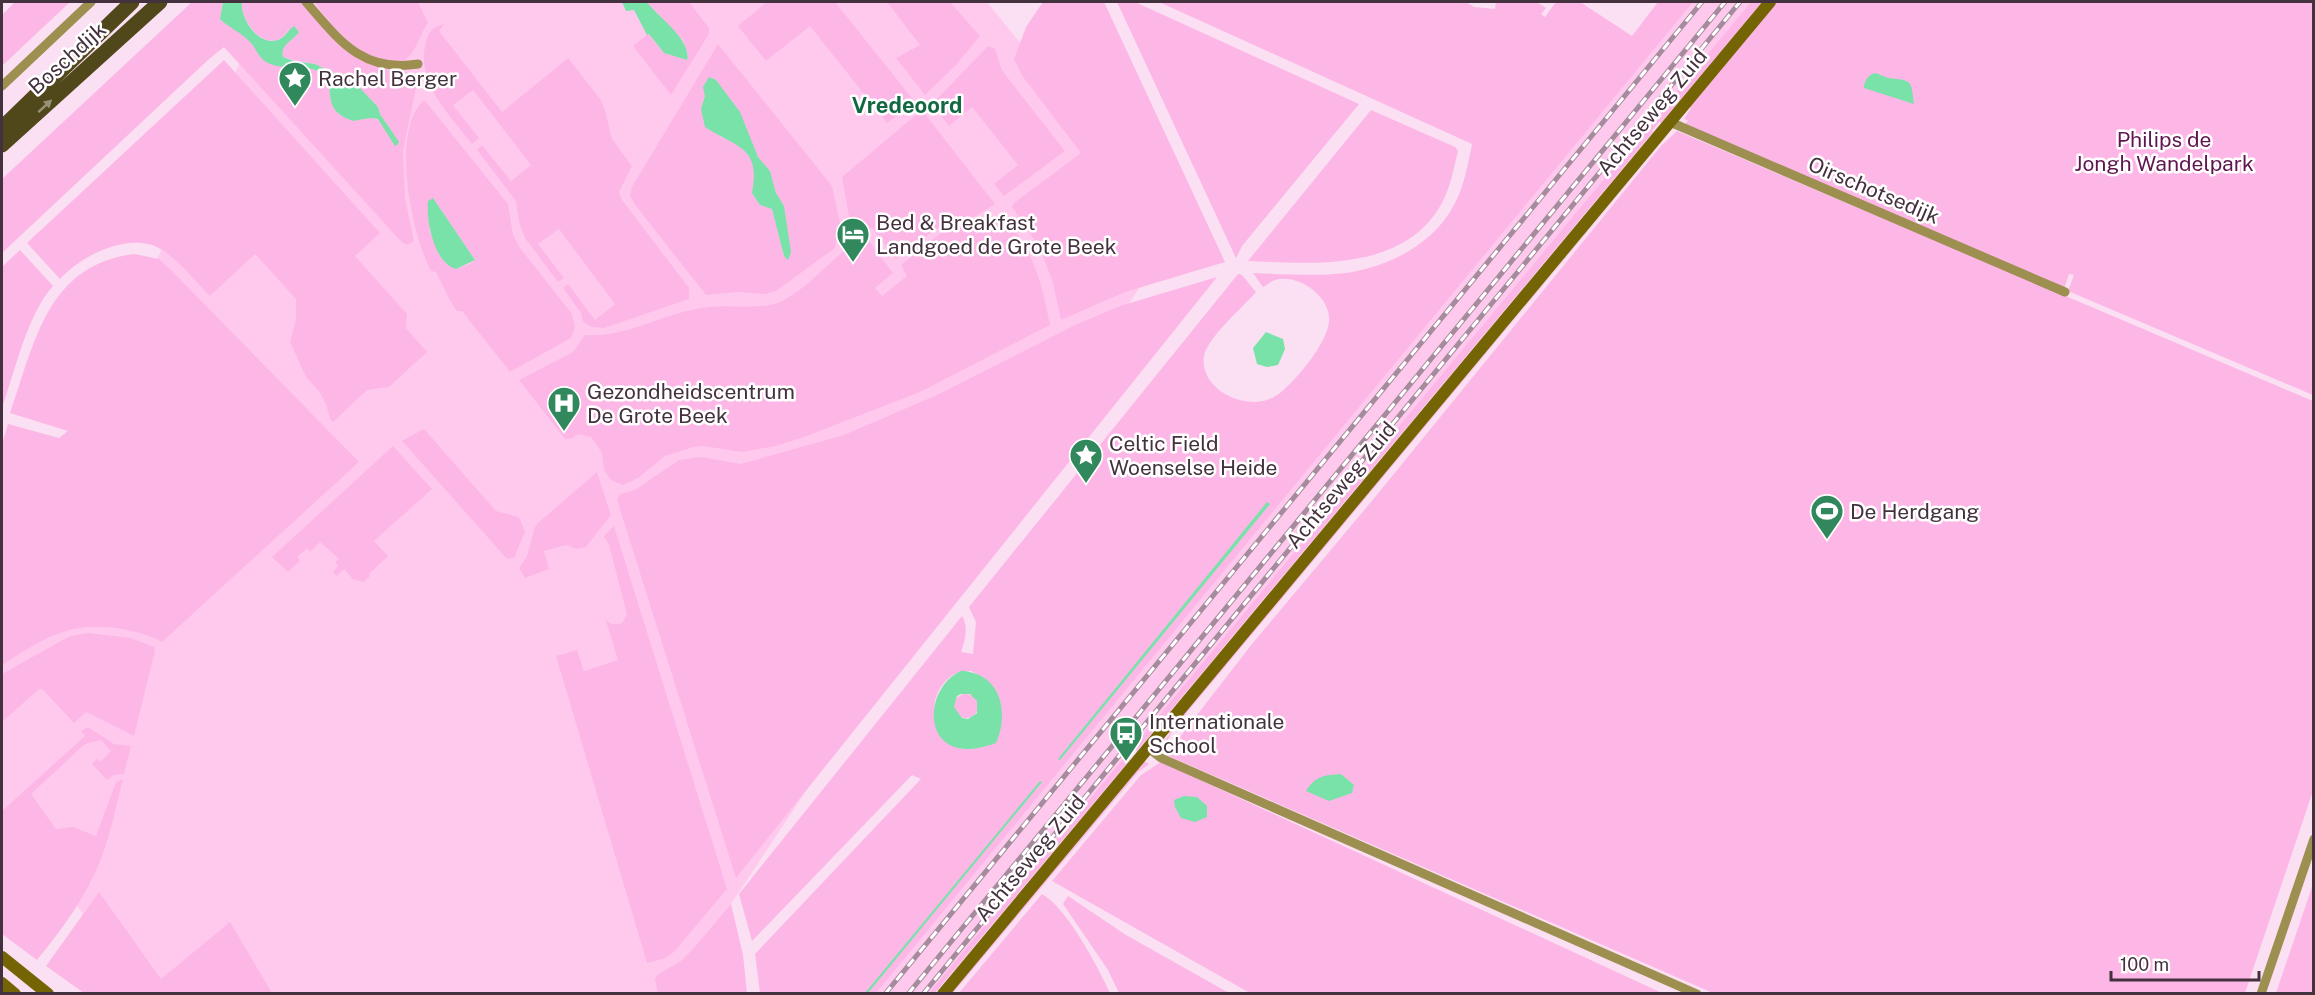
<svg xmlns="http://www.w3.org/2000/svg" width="2315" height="995" font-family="'Public Sans',sans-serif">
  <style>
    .built { fill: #ffc9ee }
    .green { fill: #fcb7e7; fill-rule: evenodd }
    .water { fill: #78e2a9; fill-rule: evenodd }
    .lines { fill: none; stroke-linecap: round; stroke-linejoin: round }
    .street { stroke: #9c8f50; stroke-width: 9 }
    .secondary { stroke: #746403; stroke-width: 12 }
    .primary { stroke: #50471a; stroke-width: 15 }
    .rail-casing { stroke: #a48c9c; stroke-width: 5 }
    .rail { stroke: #fff; stroke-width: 3; stroke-dasharray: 9; stroke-linecap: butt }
    .oneway { fill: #969176 }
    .labels { text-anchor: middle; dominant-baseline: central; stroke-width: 5; stroke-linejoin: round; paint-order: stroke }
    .street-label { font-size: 21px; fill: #44313e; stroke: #fff }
    .poi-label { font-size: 21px; fill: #44313e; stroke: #fff; text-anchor: start }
    .park-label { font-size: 21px; fill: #601550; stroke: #fff }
    .neighbourhood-label { font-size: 22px; font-weight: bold; fill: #126842; stroke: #fff }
  </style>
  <rect width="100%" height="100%" fill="#fbdff2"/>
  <path class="built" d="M265,2h722l188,232 -503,759h-529l-141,-186v-177z
    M1669,2h90l-827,991 -74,1z"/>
  <path class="green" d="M15,2h55l-68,64v-51z
    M192,2h31l-3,17c8,7 18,11 27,19 9,9 13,23 25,26 19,6 38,-1 55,12 6,22 -2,35 26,45l17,-3 16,4 -6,-8 -2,-8 -27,-25 -36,-17 -32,-7c-2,-11 6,-17 14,-22l-9,-5c-17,27 -48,-5 -46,-28h58l60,58 28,10 24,3 5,10 -14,68 2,47 9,43 -6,4 -5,-2 -7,-7 -172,-189 -15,12 -207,194v-74z
    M315,2h88l3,1 12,-1 10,21c-8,10 -11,28 -22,36 -26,20 -80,-36 -91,-57z
    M647,2h42l20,26v6l-38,61 -38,-49 15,-12 16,19 22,7 2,-6 -5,-14z
    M767,2h68l80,100 -28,21 -77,-97 -44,35 -28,-35z
    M887,2h63l30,34 -25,30 -30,29 -29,-37 24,-13z
    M1043,2h61l121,260 -100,30 -64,28 -8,-37 -13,-35 -28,-41 2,-4 67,-50 -58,-76 -9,-18 12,-32z
    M1117,2h18l224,102 -117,142 -6,12z
    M1159,2h307l8,5 21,2 1,-7h41l9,6 -5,6 4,3 11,-15h24l52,34 26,-34h35l-817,991h-116l-5,-39 166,-175 -9,-4 -160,166 -13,-47 223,-278c7,11 3,24 -1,36l12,2 3,-32 -7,-15 269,-333 4,1 14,17c-13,15 -48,45 -52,64 -6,35 48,60 76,37 17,-14 46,-48 49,-71 3,-25 -31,-49 -54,-42 -4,1 -8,5 -12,7l-10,-14c27,1 55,3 82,1 46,-3 97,-27 119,-69 10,-18 14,-41 18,-61zM971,671l15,8v67c-8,1 -19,5 -27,2 -30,-12 -34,-55 -6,-73 4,-3 12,-3 18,-4z
    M1751,2h11l-101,121 -2,-1 -7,9 1,1 -516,619 -2,-1 -8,10 1,2 -193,231h-6z
    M1777,2h536v393l-245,-104 6,-16 -5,-1 -5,15 -379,-164 3,-5 -4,-1 7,-11 -2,-2z
    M444,24l-5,7 63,81 66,-54 33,42 4,10 7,29 20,27 -13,26 3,8 67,88v11l-85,29 -12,-1 -9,-5 -2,-9 -18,-25 5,-4 27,36 20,-16 -56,-75 -21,15 26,34 -6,4 -33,-44 -6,-16 -3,-21 -39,-51 5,-5 29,36 20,-16 -58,-75 -20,15 26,33 -7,6c-22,-28 -57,-62 -46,-102 3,-11 7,-15 18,-18z
    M718,44l114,142 8,37 -5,25 -59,43 -11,3 -28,-2 -31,3 -70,-89 -6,-10 2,-9zM705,96l44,41 9,20 12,14 6,22 8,13v50l-12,-47 -12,-4 -8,-12 3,-14 -3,-19 -10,-14 -22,-9 -19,-28z
    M988,46l7,3 6,19 6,9 58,74 -61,45 -10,-12 24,-19 -46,-58 -23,19 -17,-22z
    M224,60l156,173 -25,23 52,58 -1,14 21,24 -38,35 -22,3 -34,32 -3,-3 -4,-15 -7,-13 -13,-14 -16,-35 6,-23v-20l-41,-45 -45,42c-15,-15 -29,-33 -46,-45 -32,-22 -82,4 -104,28l-33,-36z
    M423,101l3,1 82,102 5,31 7,13 52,66 3,13 -4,11 -61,34 -48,-61h-5c-9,-12 -14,-26 -21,-39l-5,-1c-19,-36 -41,-138 -8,-170zM433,198l42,62 -5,4 -14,5 -11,-6 -16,-32z
    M922,110l73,94 -21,13 -20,1 -9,4 -49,37 -24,-31 -14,3 -8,-8 -8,-46z
    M1371,110l84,37 3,4c-4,16 -7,33 -14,48 -36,73 -129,65 -196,62z
    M1672,130l-498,598 -8,15 -2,-2 6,-7 -2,-2z
    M1677,131l636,270v390l-68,202h-532l-547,-238 86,-111 119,-142 290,-356z
    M1002,213c32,40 38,63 48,112l-130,67 -116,45 -28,9 -34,6 -39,-6 -10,1 -28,9 -27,22 -15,7 -12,-5 -7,-10 -2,-17 -11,-16 -13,-3 -5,4 -8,1 -46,-59 54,-28 12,-17c44,3 81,-24 124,-28 23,-3 52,4 73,-6 29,-14 54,-49 83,-65l28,37 -18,15 7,8 25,-20 -6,-11 45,-36 20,-4 17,1z
    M20,250l33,36c-26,29 -38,85 -51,122v-141z
    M134,254l25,5 12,11 188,192 -197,180c-12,-7 -26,-10 -40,-13 -53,-9 -77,9 -120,36v-221l6,-20 51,14 9,-7 -58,-18c25,-71 37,-148 124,-159z
    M1217,277l-481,601 -119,-378 3,-6 15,-4 44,-30 22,-3 40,7 103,-29 95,-41 136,-69 45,-19z
    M424,429l72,82 23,6 6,15 -11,26 -7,1 -105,-118z
    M393,446l39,43 -58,52 14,15 -19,18 1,2 -6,6 -11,-3 -9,-10 -7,7 -4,-4 5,-6 -3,-4 4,-3 -19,-17 -10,10 -3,-4 -10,9 3,4 -12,11 -16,-15z
    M597,472l14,43 -25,32 -9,2 -11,-4 -22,6 5,18 -24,9 -6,-10 8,-12 8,-29 4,-5z
    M614,526l113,363 -52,62 -9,7 -19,5 -91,-307 21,-6 7,21 34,-11 -13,-42c4,7 9,7 17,5l5,-9 -18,-69 -5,-9z
    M88,633l43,5 23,9 1,4 -21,85 -48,-24 -12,11 -32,-34 -4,1 -36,32v-48l68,-38z
    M954 706a12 12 0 1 1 24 0a12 12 0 1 1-24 0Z
    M88,727l26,17 17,2 -7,28 -10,1 -7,5 -15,-16 5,-5 3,3 11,-11 -10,-11 -16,4 -54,50 25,35 17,-2 23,9 20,-54 7,-3c-7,27 -12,54 -22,80 -15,38 -39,70 -64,101l-35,-26v-123l83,-75 -4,-5z
    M1144,761l5,3 -11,8 -185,221 -3,1z
    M1161,762l501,231h-412l-198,-112 89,-106z
    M2313,884v109h-37z
    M99,892l62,87 69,-57 42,71h-188l-38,-27z
    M1042,894c25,14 56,73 68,99h-151z
    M1068,896l58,39 103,58h-110l-11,-23 -45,-66z
    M731,904l12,51 4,38h-89l-3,-13 2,-5 24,-14 12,-12z"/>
  <path class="water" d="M223,2h19c-2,17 18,47 38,37 6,-3 9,-10 14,-13l5,6c-6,9 -19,12 -16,25l11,4 21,3 41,20 22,23 2,7 19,28 -2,3 -2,1 -17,-27 -8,-1 -17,3c-28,-10 -20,-22 -26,-45 -18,-14 -40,-4 -59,-13 -9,-4 -12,-15 -18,-21 -9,-10 -21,-14 -30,-23z
    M622,2h25c11,15 45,38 40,58l-23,-7 -15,-19 -2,1 -13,-25 -8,1z
    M1875,73c4,1 9,4 14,5 23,3 22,1 25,26l-50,-16c0,-7 4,-13 11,-15z
    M709,77l7,3 24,32 18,45 12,14 6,22 8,13 7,46 -3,8 -4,-4 -12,-47 -12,-4 -8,-12c9,-47 -15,-45 -47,-66l-4,-18 4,-13 -2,-9z
    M433,198l42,62 -19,9c-22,-6 -30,-48 -28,-68z
    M1266,332l17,7 2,10 -7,16 -11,2 -10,-3 -4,-16z
    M1267,502l3,2 -210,256 -2,-1z
    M961,671c39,1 49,41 35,72 -12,4 -26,8 -38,5 -37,-9 -28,-64 3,-77zM961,694h9l7,7v12l-9,6 -6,-1 -8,-11 3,-11z
    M1341,774l13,11 -2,8 -23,8 -23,-10c9,-15 19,-16 35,-17z
    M1040,781l2,1 -174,211h-3z
    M1184,796l13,1 10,9v11l-12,5 -14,-4 -6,-11 -1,-7z"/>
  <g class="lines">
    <path class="street" d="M306,2c33,38 56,71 112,62
      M2,86l89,-84
      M1670,122l395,170
      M1148,748l13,10 536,236
      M2261,994l53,-155"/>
    <path class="secondary" d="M2,957l46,37
      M2,983l13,11
      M943,994l827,-992"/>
    <path class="primary" d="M2,128l130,-126
      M2,145l158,-143"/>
    <defs>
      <path id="rail" d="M885,994l817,-992
        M908,994l817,-992
        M923,994l817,-992"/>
    </defs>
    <use href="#rail" class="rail-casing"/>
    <use href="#rail" class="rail"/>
  </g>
  <defs><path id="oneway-solid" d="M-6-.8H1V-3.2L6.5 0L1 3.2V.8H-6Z" transform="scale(1.5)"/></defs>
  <use class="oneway" href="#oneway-solid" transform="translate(45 106) rotate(-42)"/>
  <defs>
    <symbol id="sight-pin" viewBox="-11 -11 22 30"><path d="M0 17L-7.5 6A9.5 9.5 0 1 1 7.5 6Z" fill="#31885c" stroke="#fff"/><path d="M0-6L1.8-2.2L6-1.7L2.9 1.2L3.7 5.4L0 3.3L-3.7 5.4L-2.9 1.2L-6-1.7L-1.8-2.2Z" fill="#fff"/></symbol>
    <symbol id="hotel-pin" viewBox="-11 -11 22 30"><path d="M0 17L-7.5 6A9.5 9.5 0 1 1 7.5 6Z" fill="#31885c" stroke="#fff"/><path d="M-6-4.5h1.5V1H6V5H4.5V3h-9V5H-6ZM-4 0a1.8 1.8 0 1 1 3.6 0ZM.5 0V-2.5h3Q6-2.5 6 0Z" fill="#fff"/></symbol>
    <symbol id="hospital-pin" viewBox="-11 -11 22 30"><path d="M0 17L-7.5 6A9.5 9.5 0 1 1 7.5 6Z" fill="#31885c" stroke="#fff"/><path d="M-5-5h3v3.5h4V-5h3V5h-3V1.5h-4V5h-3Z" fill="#fff"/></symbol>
    <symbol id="stadium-pin" viewBox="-11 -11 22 30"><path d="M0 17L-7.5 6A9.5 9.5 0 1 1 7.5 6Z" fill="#31885c" stroke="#fff"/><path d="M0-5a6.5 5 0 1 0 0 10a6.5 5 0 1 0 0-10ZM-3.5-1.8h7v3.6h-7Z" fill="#fff"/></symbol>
    <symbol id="bus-pin" viewBox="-11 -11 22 30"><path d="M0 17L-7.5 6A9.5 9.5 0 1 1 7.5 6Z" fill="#31885c" stroke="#fff"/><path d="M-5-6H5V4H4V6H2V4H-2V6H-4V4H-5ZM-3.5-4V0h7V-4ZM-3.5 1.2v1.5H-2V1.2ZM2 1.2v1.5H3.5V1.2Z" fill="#fff"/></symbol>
  </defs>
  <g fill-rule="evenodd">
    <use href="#sight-pin" x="276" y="59" width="38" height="52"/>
    <use href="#hotel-pin" x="834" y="215" width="38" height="52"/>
    <use href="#hospital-pin" x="545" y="384" width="38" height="52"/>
    <use href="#sight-pin" x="1067" y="436" width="38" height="52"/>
    <use href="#stadium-pin" x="1808" y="492" width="38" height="52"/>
    <use href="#bus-pin" x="1107" y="714" width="38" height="52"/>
  </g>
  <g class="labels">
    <g class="street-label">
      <text transform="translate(67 58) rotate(-42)">Boschdijk</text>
      <text transform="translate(1652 112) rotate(-50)">Achtseweg Zuid</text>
      <text transform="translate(1874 190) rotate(23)">Oirschotsedijk</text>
      <text transform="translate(1341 485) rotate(-50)">Achtseweg Zuid</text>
      <text transform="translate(1030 858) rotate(-50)">Achtseweg Zuid</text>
    </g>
    <g class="poi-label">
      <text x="318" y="78">Rachel Berger</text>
      <text x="876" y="222">Bed &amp; Breakfast<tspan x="876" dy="24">Landgoed de Grote Beek</tspan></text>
      <text x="587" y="391">Gezondheidscentrum<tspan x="587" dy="24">De Grote Beek</tspan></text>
      <text x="1109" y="443">Celtic Field<tspan x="1109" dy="24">Woenselse Heide</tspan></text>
      <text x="1850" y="511">De Herdgang</text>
      <text x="1149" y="721">Internationale<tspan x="1149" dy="24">School</tspan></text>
    </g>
    <g class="park-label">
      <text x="2164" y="139">Philips de<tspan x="2164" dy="24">Jongh Wandelpark</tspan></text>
    </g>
    <g class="neighbourhood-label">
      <text x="907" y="105">Vredeoord</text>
    </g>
  </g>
  <rect width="2315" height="995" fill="none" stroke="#44313e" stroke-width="6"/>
  <path d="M2111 971v9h148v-9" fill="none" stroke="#44313e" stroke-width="3"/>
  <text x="2120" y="971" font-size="18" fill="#44313e" stroke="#ffffff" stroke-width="4.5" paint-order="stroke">100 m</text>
</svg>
